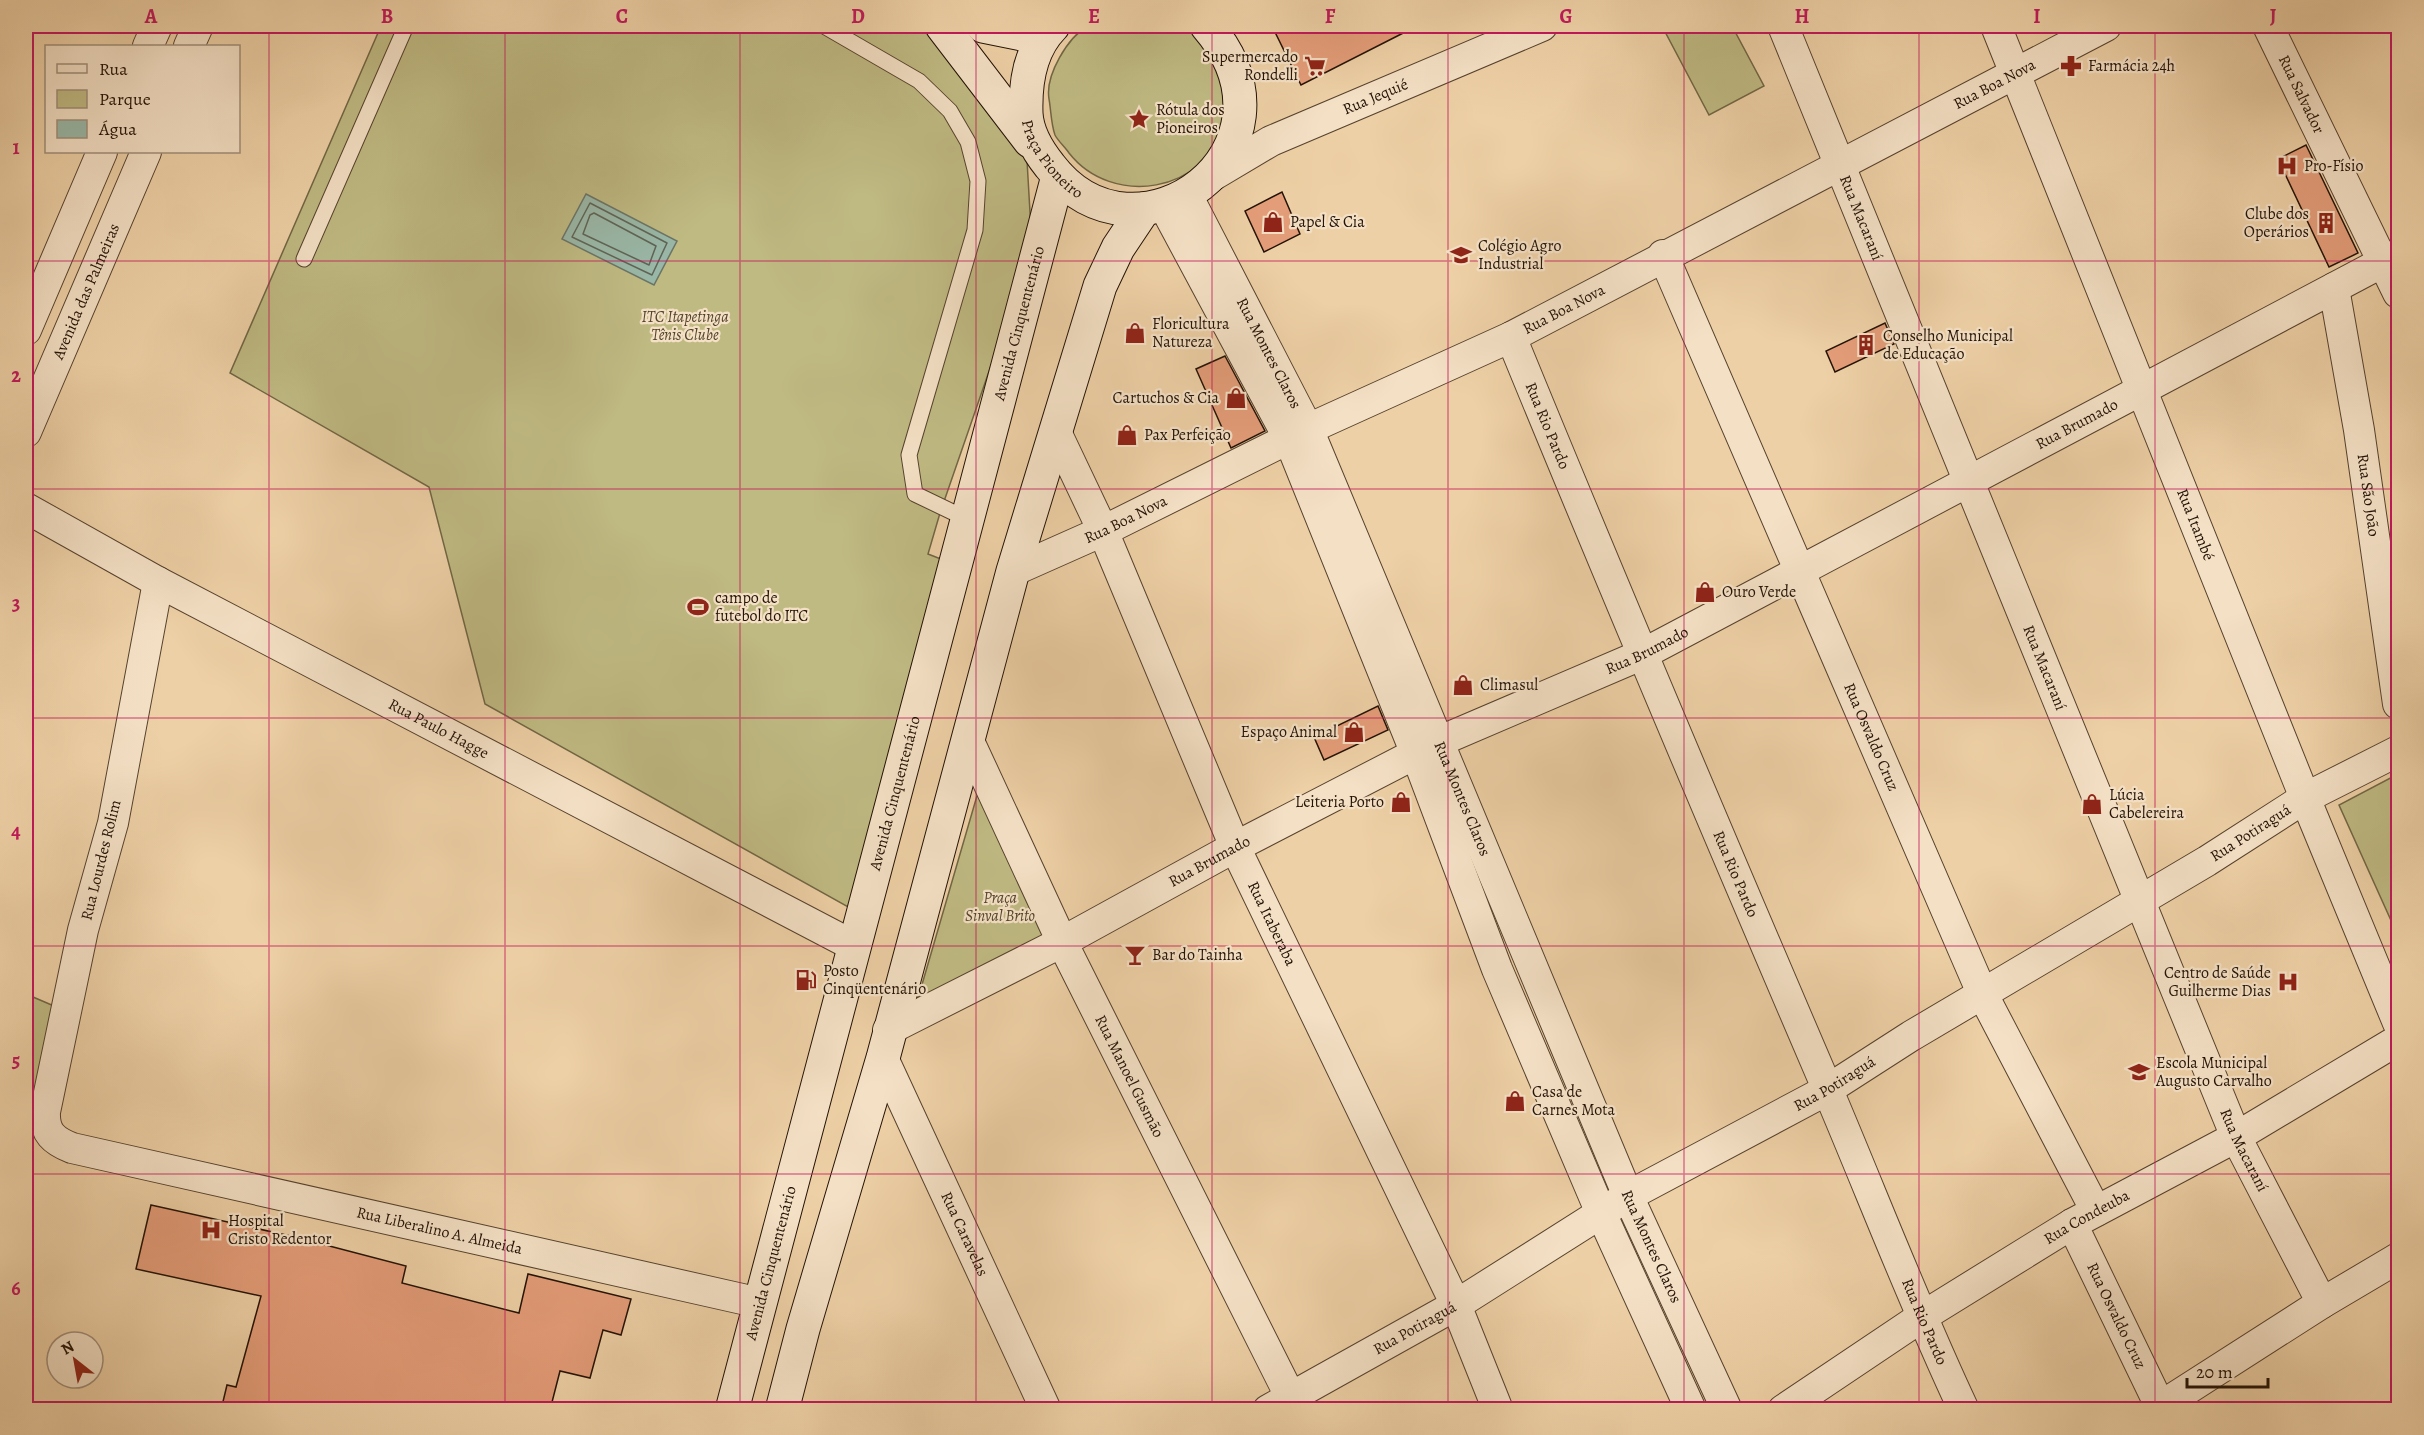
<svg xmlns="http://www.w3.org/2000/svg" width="2424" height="1435" font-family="Alegreya,serif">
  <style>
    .green { fill: #bfb982; stroke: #716644; stroke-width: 1.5 }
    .water { fill: #99b7a7; stroke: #6a7567; stroke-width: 1.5 }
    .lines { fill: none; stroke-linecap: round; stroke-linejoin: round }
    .shore { stroke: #5e6456; stroke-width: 1.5 }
    .building { fill: #e49d79; stroke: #231206; stroke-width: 1.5 }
    .lane-casing { stroke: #56422e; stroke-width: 17 }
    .street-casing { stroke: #56422e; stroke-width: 32 }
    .secondary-casing { stroke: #231206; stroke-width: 35 }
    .lane { stroke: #f4e0c5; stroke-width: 15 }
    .street { stroke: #f4e0c5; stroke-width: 30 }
    .secondary { stroke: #f4e0c5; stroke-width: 33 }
    .grid { fill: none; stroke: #c2185b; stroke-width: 1.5; stroke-opacity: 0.55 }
    .labels { text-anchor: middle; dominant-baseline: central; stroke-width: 4.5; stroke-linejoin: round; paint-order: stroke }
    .poi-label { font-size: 16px; fill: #231206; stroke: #f4e0c5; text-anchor: start }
    .street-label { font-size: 16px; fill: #231206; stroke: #f4e0c5 }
    .park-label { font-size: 16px; font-style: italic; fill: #52442b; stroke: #f4e0c5 }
    .neatline { fill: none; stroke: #c2185b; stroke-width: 2 }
    .grid-label { font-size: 20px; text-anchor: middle; font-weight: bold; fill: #c2185b }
  </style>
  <rect width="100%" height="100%" fill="#eed0a6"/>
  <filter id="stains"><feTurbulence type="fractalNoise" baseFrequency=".00333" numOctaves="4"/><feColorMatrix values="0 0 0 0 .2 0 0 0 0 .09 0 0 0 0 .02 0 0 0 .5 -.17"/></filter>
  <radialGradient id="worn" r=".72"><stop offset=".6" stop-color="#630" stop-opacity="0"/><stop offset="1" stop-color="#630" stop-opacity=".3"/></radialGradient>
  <path class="green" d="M381,26h563l82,117 6,104 -92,266 -12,41 36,14 -98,349 -381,-213 -56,-217 -199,-114z
    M1088,26h101c15,11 25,33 31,50 3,7 8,17 9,25 1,7 -3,16 -5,22 -17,70 -112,85 -155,30 -4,-6 -11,-12 -14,-18 -4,-11 -4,-25 -6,-36 -4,-24 19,-62 39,-73z
    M1662,26h70l32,60 -55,29z
    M988,758l79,172 -153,82z
    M2398,774v162l-59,-131z
    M26,994l35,15 -35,163z"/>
  <path class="water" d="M586,194l91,47 -23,44 -92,-46z"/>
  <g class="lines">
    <path class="shore" d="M590,203l77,40 -15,32 -80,-38z
      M594,213l62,33 -7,19 -66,-31 7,-19z"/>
  </g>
  <path class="building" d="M1272,26h145l-116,59z
    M2306,145l52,108 -29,14 -51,-108z
    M1282,192l18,42 -36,18 -19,-41z
    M1885,323l9,21 -59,28 -9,-21z
    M1225,356l40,75 -34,17 -35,-79z
    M1378,706l10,24 -64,30 -10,-23z
    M151,1205l144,32 111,29 -4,17 117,30 9,-39 103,25 -10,36 -18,-5 -13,48 -30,-7 -10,39h-329l6,-25 9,2 25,-91 -125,-27z"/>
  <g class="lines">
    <defs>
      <path id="lane" d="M824,26l95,55 31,30 18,31 10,39 -3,49 -66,225 6,39 52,25
        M304,259l102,-233"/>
      <g id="street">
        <path id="s1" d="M1783,26l453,1111 86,166"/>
        <path id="s2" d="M1996,26l309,772 93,225"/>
        <path id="s3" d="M2268,26l130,267"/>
        <path d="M148,46l9,-20"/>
        <path d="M189,46l9,-20"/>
        <path id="s4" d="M1212,176l59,-35 271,-115"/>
        <path id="s5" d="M1187,195l121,234 320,767 99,214"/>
        <path d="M1164,206l125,233 127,315 81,215 104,244 90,197"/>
        <path id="s6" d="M1663,255l319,738 114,218"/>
        <path id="s7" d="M2334,288l25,142 39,274"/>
        <path d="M26,330l76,-178"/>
        <path id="s8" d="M1511,337c102,249 207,497 313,744 47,110 89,221 140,329"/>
        <path id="s9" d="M26,432l120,-280"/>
        <path id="s10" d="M1056,432l47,99 132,316 221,458 42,105"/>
        <path id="s11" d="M26,508l132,74 696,364"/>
        <path id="s12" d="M1013,571l90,-40 205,-102 203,-92 595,-311"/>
        <path id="s13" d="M158,582l-45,241 -30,107 -38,182c-1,21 9,29 27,36l688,155"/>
        <path id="s14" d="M968,739l94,203 235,468"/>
        <path id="s15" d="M888,1030l174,-88 173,-95 205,-106 201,-86 757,-401"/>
        <path id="s16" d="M883,1058l163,352"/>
        <path id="s17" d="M2072,1224l88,182"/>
        <path id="s18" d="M1268,1410l188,-105 172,-109 199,-106 84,-54 296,-175 98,-63 93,-47"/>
        <path id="s19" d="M1783,1410l137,-92 152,-94 164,-87 162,-97"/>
        <path d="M2155,1410l167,-107 76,-45"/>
      </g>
      <g id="secondary">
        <path d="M942,26l88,115"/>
        <path d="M983,26l58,12"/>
        <path id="s20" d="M1053,26c-23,23 -28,55 -27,87 1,20 12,38 24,53 86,113 263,-17 157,-140"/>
        <path id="s21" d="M732,1410l326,-1234"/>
        <path d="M782,1410l21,-81 80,-271 130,-487 87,-285 18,-38 26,-39"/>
      </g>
    </defs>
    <use href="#lane" class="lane-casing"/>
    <use href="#street" class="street-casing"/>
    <use href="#secondary" class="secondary-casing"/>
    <use href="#lane" class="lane"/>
    <use href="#street" class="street"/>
    <use href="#secondary" class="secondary"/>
  </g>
  <path class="grid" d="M269,26v1384M505,26v1384M740,26v1384M976,26v1384M1212,26v1384M1448,26v1384M1684,26v1384M1919,26v1384M2155,26v1384M26,261h2372M26,489h2372M26,718h2372M26,946h2372M26,1174h2372"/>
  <defs>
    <symbol id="supermarket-bare" viewBox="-9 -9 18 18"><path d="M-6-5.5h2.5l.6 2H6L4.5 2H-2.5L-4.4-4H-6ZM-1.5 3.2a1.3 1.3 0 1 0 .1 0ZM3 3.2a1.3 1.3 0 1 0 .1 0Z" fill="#8f2418" stroke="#f4e0c5" stroke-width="2.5" paint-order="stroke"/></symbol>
    <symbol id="pharmacy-bare" viewBox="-9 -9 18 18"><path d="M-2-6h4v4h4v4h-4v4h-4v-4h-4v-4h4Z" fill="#8f2418" stroke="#f4e0c5" stroke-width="2.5" paint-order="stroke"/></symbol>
    <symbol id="sight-bare" viewBox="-9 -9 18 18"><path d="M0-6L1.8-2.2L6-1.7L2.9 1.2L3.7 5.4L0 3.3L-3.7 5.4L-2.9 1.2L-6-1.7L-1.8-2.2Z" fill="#8f2418" stroke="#f4e0c5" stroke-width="2.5" paint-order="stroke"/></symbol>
    <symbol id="hospital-bare" viewBox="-9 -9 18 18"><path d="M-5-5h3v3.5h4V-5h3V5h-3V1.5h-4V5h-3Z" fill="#8f2418" stroke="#f4e0c5" stroke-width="2.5" paint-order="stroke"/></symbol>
    <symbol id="shop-bare" viewBox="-9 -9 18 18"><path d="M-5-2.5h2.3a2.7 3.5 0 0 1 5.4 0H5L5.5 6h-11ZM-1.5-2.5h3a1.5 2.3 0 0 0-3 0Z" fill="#8f2418" stroke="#f4e0c5" stroke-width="2.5" paint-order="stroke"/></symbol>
    <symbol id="building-bare" viewBox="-9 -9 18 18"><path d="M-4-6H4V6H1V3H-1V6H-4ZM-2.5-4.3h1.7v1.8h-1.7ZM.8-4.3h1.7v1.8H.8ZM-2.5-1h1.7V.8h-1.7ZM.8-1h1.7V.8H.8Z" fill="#8f2418" stroke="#f4e0c5" stroke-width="2.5" paint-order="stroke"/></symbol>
    <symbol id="school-bare" viewBox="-9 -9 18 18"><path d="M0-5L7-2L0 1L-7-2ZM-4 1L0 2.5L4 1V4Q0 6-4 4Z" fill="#8f2418" stroke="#f4e0c5" stroke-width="2.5" paint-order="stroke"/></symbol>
    <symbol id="stadium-bare" viewBox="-9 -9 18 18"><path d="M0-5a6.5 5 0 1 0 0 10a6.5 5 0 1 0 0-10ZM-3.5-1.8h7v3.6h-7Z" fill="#8f2418" stroke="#f4e0c5" stroke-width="2.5" paint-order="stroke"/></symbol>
    <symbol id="bar-bare" viewBox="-9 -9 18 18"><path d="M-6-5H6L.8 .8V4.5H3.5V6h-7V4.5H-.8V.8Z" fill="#8f2418" stroke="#f4e0c5" stroke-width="2.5" paint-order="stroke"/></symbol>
    <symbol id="fuel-bare" viewBox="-9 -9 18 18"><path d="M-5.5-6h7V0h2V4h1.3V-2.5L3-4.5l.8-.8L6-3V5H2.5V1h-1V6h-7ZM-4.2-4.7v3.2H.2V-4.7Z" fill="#8f2418" stroke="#f4e0c5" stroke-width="2.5" paint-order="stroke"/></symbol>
  </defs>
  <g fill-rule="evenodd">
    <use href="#supermarket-bare" x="1300" y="51" width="30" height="30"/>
    <use href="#pharmacy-bare" x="2056" y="51" width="30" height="30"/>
    <use href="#sight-bare" x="1124" y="104" width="30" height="30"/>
    <use href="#hospital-bare" x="2272" y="151" width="30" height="30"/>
    <use href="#shop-bare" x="1258" y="207" width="30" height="30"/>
    <use href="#building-bare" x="2311" y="208" width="30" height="30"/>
    <use href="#school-bare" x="1446" y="240" width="30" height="30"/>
    <use href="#shop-bare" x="1120" y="318" width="30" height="30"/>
    <use href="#building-bare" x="1851" y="330" width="30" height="30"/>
    <use href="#shop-bare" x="1221" y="383" width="30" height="30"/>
    <use href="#shop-bare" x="1112" y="420" width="30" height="30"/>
    <use href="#shop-bare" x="1690" y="577" width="30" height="30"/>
    <use href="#stadium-bare" x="683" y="592" width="30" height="30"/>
    <use href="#shop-bare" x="1448" y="670" width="30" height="30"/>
    <use href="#shop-bare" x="1339" y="717" width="30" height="30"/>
    <use href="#shop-bare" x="1386" y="787" width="30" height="30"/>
    <use href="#shop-bare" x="2077" y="789" width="30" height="30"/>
    <use href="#bar-bare" x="1120" y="940" width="30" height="30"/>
    <use href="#fuel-bare" x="791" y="965" width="30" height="30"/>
    <use href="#hospital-bare" x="2273" y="967" width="30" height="30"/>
    <use href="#school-bare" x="2124" y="1057" width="30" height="30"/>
    <use href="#shop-bare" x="1500" y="1086" width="30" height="30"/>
    <use href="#hospital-bare" x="196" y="1215" width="30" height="30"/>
  </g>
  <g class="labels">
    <g class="poi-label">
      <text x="1298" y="57" text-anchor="end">Supermercado<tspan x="1298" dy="18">Rondelli</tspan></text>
      <text x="2088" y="66">Farmácia 24h</text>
      <text x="1156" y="110">Rótula dos<tspan x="1156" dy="18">Pioneiros</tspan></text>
      <text x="2304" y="166">Pro-Físio</text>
      <text x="2309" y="214" text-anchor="end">Clube dos<tspan x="2309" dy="18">Operários</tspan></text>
      <text x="1290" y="222">Papel &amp; Cia</text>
      <text x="1478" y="246">Colégio Agro<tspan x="1478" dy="18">Industrial</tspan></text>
      <text x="1152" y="324">Floricultura<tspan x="1152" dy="18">Natureza</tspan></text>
      <text x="1883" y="336">Conselho Municipal<tspan x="1883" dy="18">de Educação</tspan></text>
      <text x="1219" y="398" text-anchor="end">Cartuchos &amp; Cia</text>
      <text x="1144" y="435">Pax Perfeição</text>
      <text x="1722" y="592">Ouro Verde</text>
      <text x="715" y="598">campo de<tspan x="715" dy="18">futebol do ITC</tspan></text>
      <text x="1480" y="685">Climasul</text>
      <text x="1337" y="732" text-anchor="end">Espaço Animal</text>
      <text x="2109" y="795">Lúcia<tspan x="2109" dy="18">Cabelereira</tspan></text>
      <text x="1384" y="802" text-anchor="end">Leiteria Porto</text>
      <text x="1152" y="955">Bar do Tainha</text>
      <text x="823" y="971">Posto<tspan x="823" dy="18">Cinqüentenário</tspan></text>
      <text x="2271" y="973" text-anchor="end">Centro de Saúde<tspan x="2271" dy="18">Guilherme Dias</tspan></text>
      <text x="2156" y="1063">Escola Municipal<tspan x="2156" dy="18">Augusto Carvalho</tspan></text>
      <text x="1532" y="1092">Casa de<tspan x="1532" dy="18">Carnes Mota</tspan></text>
      <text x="228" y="1221">Hospital<tspan x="228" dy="18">Cristo Redentor</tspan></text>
    </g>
    <g class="street-label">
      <text stroke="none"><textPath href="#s12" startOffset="1096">Rua Boa Nova</textPath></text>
      <text stroke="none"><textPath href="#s3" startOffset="76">Rua Salvador</textPath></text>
      <text stroke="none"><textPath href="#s4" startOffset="182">Rua Jequié</textPath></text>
      <text stroke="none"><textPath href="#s20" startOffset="148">Praça Pioneiro</textPath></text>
      <text stroke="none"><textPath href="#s1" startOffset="207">Rua Macaraní</textPath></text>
      <text stroke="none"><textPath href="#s9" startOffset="153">Avenida das Palmeiras</textPath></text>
      <text stroke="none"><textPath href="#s12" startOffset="610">Rua Boa Nova</textPath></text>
      <text stroke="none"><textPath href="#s21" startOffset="1124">Avenida Cinquentenário</textPath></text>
      <text stroke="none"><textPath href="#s5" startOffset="178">Rua Montes Claros</textPath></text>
      <text stroke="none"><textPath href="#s15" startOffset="1335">Rua Brumado</textPath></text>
      <text stroke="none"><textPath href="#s8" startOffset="96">Rua Rio Pardo</textPath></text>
      <text stroke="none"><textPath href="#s7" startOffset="210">Rua São João</textPath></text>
      <text stroke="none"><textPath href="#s12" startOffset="124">Rua Boa Nova</textPath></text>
      <text stroke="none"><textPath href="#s2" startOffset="537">Rua Itambé</textPath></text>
      <text stroke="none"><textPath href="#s15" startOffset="849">Rua Brumado</textPath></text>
      <text stroke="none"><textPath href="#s1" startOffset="693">Rua Macaraní</textPath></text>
      <text stroke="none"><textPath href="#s11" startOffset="468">Rua Paulo Hagge</textPath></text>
      <text stroke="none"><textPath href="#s6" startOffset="525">Rua Osvaldo Cruz</textPath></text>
      <text stroke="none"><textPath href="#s21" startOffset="638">Avenida Cinquentenário</textPath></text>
      <text stroke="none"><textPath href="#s5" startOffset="664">Rua Montes Claros</textPath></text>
      <text stroke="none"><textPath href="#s18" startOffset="1140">Rua Potiraguá</textPath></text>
      <text transform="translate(101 860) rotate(-76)">Rua Lourdes Rolim</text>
      <text stroke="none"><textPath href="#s15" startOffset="363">Rua Brumado</textPath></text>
      <text stroke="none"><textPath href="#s8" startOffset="582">Rua Rio Pardo</textPath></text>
      <text stroke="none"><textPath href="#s10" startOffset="537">Rua Itaberaba</textPath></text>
      <text stroke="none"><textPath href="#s14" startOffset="374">Rua Manoel Gusmão</textPath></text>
      <text stroke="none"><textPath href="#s18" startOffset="654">Rua Potiraguá</textPath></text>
      <text stroke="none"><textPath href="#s1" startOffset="1215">Rua Macaraní</textPath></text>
      <text stroke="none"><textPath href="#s19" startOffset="360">Rua Condeuba</textPath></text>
      <text stroke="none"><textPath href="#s13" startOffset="968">Rua Liberalino A. Almeida</textPath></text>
      <text stroke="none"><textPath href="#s16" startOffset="194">Rua Caravelas</textPath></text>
      <text stroke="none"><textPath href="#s5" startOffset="1150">Rua Montes Claros</textPath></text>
      <text stroke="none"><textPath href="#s21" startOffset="152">Avenida Cinquentenário</textPath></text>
      <text stroke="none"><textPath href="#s17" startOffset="102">Rua Osvaldo Cruz</textPath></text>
      <text stroke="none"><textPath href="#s8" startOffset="1068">Rua Rio Pardo</textPath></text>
      <text stroke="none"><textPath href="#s18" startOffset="168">Rua Potiraguá</textPath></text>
    </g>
    <g class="park-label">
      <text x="685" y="317">ITC Itapetinga<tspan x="685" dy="18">Tênis Clube</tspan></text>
      <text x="1000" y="898">Praça<tspan x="1000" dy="18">Sinval Brito</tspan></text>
    </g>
  </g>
  <rect width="2424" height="1435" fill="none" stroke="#eed0a6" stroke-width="66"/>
  <rect x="45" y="45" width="195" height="108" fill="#f4e0c5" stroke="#a08e79" stroke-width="1.5"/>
  <rect x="57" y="64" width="30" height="9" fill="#f4e0c5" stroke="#a08e79" stroke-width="1.5"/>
  <text x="99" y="75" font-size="18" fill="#231206">Rua</text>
  <rect x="57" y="90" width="30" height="18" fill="#bfb982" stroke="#a08e79" stroke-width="1.5"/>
  <text x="99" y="105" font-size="18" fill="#231206">Parque</text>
  <rect x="57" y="120" width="30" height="18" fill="#99b7a7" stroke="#a08e79" stroke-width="1.5"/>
  <text x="99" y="135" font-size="18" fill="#231206">Água</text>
  <g transform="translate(75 1360) rotate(329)"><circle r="28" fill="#f4e0c5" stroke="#a08e79" stroke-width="1.5"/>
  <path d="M0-4.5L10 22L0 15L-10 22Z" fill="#8f2418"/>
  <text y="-9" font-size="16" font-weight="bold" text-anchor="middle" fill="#231206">N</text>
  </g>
  <path d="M2187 1378v9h81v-9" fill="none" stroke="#231206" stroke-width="3"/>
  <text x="2196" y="1378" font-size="18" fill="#231206" stroke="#f4e0c5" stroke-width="4.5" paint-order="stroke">20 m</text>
  <rect x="33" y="33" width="2358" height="1369" class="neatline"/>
  <g class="grid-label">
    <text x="151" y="23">A</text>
    <text x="387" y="23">B</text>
    <text x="622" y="23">C</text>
    <text x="858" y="23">D</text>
    <text x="1094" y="23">E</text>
    <text x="1330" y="23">F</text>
    <text x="1566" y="23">G</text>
    <text x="1802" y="23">H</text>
    <text x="2037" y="23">I</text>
    <text x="2273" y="23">J</text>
    <text x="16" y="154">1</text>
    <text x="16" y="382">2</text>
    <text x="16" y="610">3</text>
    <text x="16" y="838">4</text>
    <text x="16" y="1067">5</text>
    <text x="16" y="1295">6</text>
  </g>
  <rect width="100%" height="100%" filter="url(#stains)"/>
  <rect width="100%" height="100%" fill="url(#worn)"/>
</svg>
